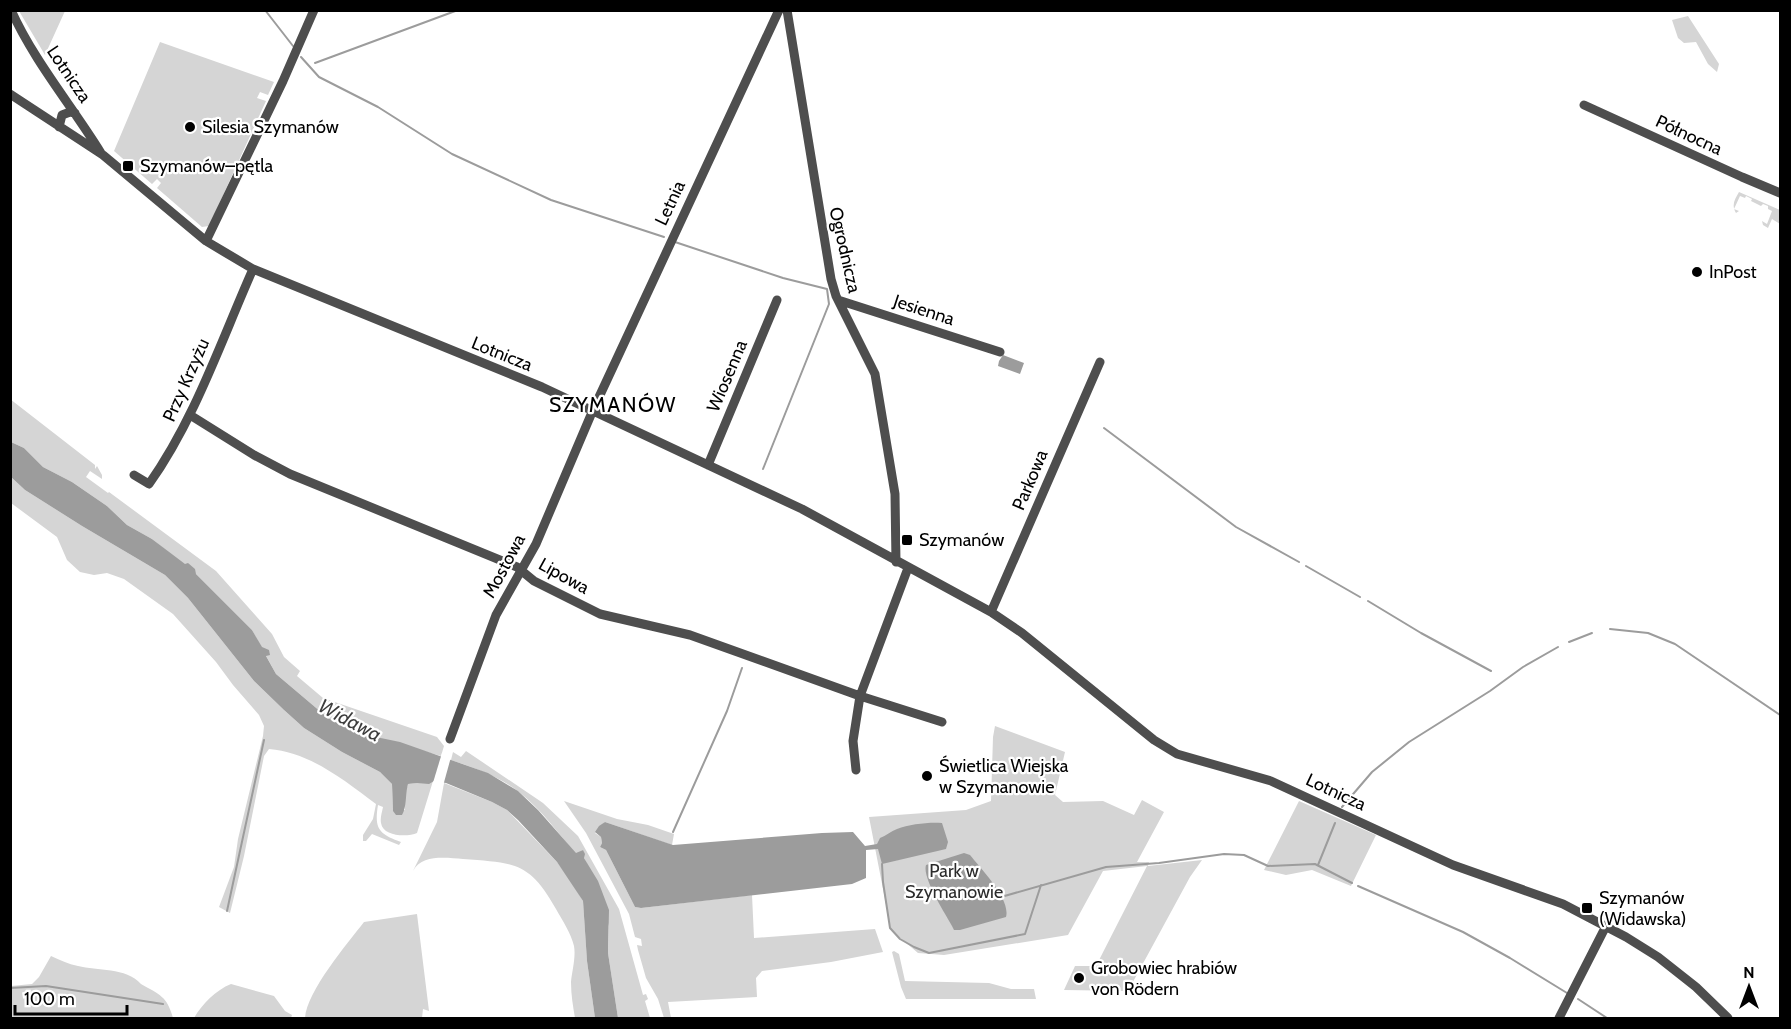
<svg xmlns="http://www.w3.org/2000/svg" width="1791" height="1029" font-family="Cabin,sans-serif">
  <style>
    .green { fill: #d5d5d5 }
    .water { fill: #9c9c9c }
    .pier { fill: #fff }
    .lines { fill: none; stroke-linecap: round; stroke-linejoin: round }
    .stream { stroke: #9c9c9c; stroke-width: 2 }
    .minor { stroke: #4e4e4e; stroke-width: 9 }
    .poi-dot { fill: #000; stroke: #fff; stroke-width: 2 }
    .labels { text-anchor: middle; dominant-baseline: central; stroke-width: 4.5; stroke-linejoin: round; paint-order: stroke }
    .street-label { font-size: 18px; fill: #000; stroke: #fff }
    .poi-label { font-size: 18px; fill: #000; stroke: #fff; text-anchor: start }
    .park-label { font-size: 18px; fill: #2c2c2c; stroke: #fff }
    .water-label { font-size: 20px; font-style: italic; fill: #3d3d3d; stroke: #fff }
    .quarter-label { font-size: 21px; letter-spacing: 1.5px; fill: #000; stroke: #fff }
  </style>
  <rect width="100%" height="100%" fill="#fff"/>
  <path class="green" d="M19,11h46l-20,44z
    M1688,16l31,48 -2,8 -9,-8 -12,-22 -12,1 -6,-5 -6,-18z
    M160,42l114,40 -6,13 -8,-3 -3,6 9,3 -57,125 -7,1 -45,-39 4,-5 -4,-4 -5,5 -38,-33z
    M1739,192l41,18v14l-8,-5 -4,9 -5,-3 -1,-4 5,3 5,-13 -4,-2v-3l-5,-2 -2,2 -10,-5 1,-2 -6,-3 -1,2 -5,-2 -6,13 5,2 -3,2c-5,-8 -1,-14 3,-21z
    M10,399l85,66v4l2,-3 5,9v4l-12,-8 -4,6 22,16 1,-1 107,79 56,63 12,23 16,14 -3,5 26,22 114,39 7,9 -3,10 -70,-20 -24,-8 -19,-10 -52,-44 -24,-44 -56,-56 -44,-35 -25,-14 -20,-19 -35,-24 -29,-15 -19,-19 -13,-6z
    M11,477l14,13 57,36 83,49 23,23 66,83 30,29 20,18 38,24 38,20 12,12 1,27 12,-1v-15l3,-11 25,-3 -16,52c-9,4 -34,4 -36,-10 -1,-5 1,-11 2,-16l-5,-2c-4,24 1,29 23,37l-2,3 -27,-11 -6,7h-3v-6l10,-16 3,-15c-32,-24 -67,-52 -107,-55l-5,7 -20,100 -14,57 -11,-6 15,-40 4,-28 25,-103 1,-10 -5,-11 -26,-30 -17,-23 -43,-48 -49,-35 -17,-6 -13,2 -14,-3 -13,-12 -10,-23 -46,-34z
    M995,726l70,26 -10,43 8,7 40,-1 31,14 8,-15 22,12 -27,50h12l-1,4 54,-6 -12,17 -62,114 -64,-1 11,-24h21l51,-100 -44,5 -35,64 -124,20 -26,-2 -27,-23 -22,-113 97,-7 25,-9 2,-64z
    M466,751l77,52 35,33 41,73 24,86 3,-1 2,5 -3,2 5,17h-32l-10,-65 1,-27 -19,-56 -6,-12 -1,-8 -7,4c-18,-21 -35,-45 -57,-62 -20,-16 -45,-24 -68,-32l2,-8 8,5z
    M444,783l48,19 15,8 50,52 14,19 12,20 4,60 8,57h-20c-2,-12 -4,-23 -4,-36 1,-11 5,-25 3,-36 -3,-13 -12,-26 -18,-37 -27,-48 -42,-46 -93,-50 -17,-1 -41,-5 -50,12l24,-49z
    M564,801l53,18 31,6 26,9 -2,11 -67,-23 -10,11 6,4 1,6 -2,4 6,3 29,57 6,1 111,-13 2,43 121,-9 8,23 -52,10 -69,9 -6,7 1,19 -89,5 3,16h-7l-6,-19 -12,-21 -8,-28 -1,-5 5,1 -1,-7 -6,-2 -6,-23 -43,-81z
    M1299,801l77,34 -25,51 -39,-16 -26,5 -22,-5z
    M417,914l12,97 -6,-2 -1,9h-117c2,-27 42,-74 59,-96z
    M894,951l5,3 6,27 84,2 22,6h23l2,10h-130l-5,-12 -9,-35z
    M51,956c9,4 17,8 27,10 19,5 48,1 63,18 19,11 26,12 32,34h-162v-32l21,-2 7,-7z
    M231,984l43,12 11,15 7,4 -1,3h-97c8,-14 22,-28 37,-34z"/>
  <path class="water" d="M1003,355l21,8 -4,11 -22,-8 1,-5z
    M11,442l13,6 19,19 29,15 35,24 20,19 25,14 33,25 3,-1 7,6 1,5 56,56 10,17 7,3 1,5 -4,1 10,18 52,44 19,10 24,8 29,6 88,31 30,18 20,19 38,43 7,-3 2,4 -1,4 14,23 11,29 -1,43 10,65h-23l-8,-57 -4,-60 -26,-39 -39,-42 -11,-10 -15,-8 -46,-19 -12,-2 -5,3 -12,-1 -9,1c-3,11 -1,23 -6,31h-6l-3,-4 -1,-27 -12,-12 -38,-20 -38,-24 -20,-18 -30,-29 -66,-83 -23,-23 -83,-49 -57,-36 -14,-13z
    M605,822l68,23 149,-12 31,-1 12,14 12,-2 3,-6c6,-2 11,-7 17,-9 13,-5 32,-7 45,-6l6,19 -2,7 -64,15 -4,-15 -12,1v28l-14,6 -211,24 -6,-1 -29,-57 -6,-3 2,-4 -1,-6 -6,-5 4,-6z
    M964,853l6,2c11,14 41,44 36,62l-46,13h-6l-2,-4c-7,-13 -30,-48 -26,-61z"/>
  <path class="pier" d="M442,753l9,4 -8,29h-11z"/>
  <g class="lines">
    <path class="stream" d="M265,10l28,36
      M301,57l18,20 59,30 74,47 99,46 113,37
      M315,63l143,-53
      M675,242l108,36 44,11 2,15 -66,165
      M1104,428l132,99 63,35
      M1306,566l54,31
      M1368,601l53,32 70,38
      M1610,629l38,4 27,11 105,71
      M1569,642l23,-9
      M1342,807l30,-35 37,-30 81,-51 33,-24 35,-20
      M673,832l54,-121 15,-43
      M882,864l1,18 7,46 10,11 14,8 15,6 96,-19 16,-49
      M1318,865l17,-42
      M1358,886l105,46 47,26 57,35
      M1001,897l105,-30 53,-4 65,-9 20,1 24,11 47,-2 37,19
      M227,911l37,-171
      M10,988l36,-2 117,18
      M1578,999l29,19"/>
    <path class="minor" d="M11,10c23,51 61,96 90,143
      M787,10l44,269 5,17 39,78 20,120 1,68
      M10,94l93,61 103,86 47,28 289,118 260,122 189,103 31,21 132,107 23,14 94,27 182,84 110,39 63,33 32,20 38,30 32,31
      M1584,105l158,72 38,16
      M59,127l3,-12 8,-3 5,1
      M206,241l77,-160 31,-71
      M838,300l162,52
      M190,415l64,40 36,19 227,93 17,14 66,33 90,21 170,61 82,26
      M708,465l69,-165
      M134,475l15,9c46,-65 72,-143 104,-215
      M991,612l109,-250
      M450,739l46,-124 40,-71 57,-134 186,-400
      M856,770l-3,-29 7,-45 48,-128
      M1559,1018l47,-92"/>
  </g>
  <g class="poi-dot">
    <circle cx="190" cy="127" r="6"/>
    <rect x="122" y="160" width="12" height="12" rx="3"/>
    <circle cx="1697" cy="272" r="6"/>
    <rect x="901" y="534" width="12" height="12" rx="3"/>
    <circle cx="927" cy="776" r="6"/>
    <rect x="1581" y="902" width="12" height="12" rx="3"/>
    <circle cx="1079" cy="978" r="6"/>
  </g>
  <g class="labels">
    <g class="street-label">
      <text transform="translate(69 74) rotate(56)">Lotnicza</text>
      <text transform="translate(1689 135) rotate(25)">Północna</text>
      <text transform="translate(670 203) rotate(-65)">Letnia</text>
      <text transform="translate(845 250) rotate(77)">Ogrodnicza</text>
      <text transform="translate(924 310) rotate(18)">Jesienna</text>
      <text transform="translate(502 354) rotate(22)">Lotnicza</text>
      <text transform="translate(727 376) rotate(-67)">Wiosenna</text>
      <text transform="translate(186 380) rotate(-66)">Przy Krzyżu</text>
      <text transform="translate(1030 480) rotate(-67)">Parkowa</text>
      <text transform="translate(504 566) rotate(-62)">Mostowa</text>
      <text transform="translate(564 576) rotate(29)">Lipowa</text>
      <text transform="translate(1336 792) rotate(25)">Lotnicza</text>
    </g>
    <g class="poi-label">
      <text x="202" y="127">Silesia Szymanów</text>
      <text x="140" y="166">Szymanów–pętla</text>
      <text x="1709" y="272">InPost</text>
      <text x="919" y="540">Szymanów</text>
      <text x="939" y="766">Świetlica Wiejska<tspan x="939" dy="21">w Szymanowie</tspan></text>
      <text x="1599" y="898">Szymanów<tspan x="1599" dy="21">(Widawska)</tspan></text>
      <text x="1091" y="968">Grobowiec hrabiów<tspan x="1091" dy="21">von Rödern</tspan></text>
    </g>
    <g class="park-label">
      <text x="954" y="871">Park w<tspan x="954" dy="21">Szymanowie</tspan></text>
    </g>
    <g class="water-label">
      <text transform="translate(350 720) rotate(28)">Widawa</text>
    </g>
    <g class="quarter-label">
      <text x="613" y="404">SZYMANÓW</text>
    </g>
  </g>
  <rect width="1791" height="1029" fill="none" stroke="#000000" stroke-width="24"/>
  <g transform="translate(1749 987)" stroke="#ffffff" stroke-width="4.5" paint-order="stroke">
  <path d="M0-4.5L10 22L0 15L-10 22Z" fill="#000000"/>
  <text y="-9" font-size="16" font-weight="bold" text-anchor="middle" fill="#000000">N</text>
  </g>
  <path d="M15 1005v9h112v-9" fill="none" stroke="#000000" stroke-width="3"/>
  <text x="24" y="1005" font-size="18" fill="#000000" stroke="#ffffff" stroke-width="4.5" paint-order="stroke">100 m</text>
</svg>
